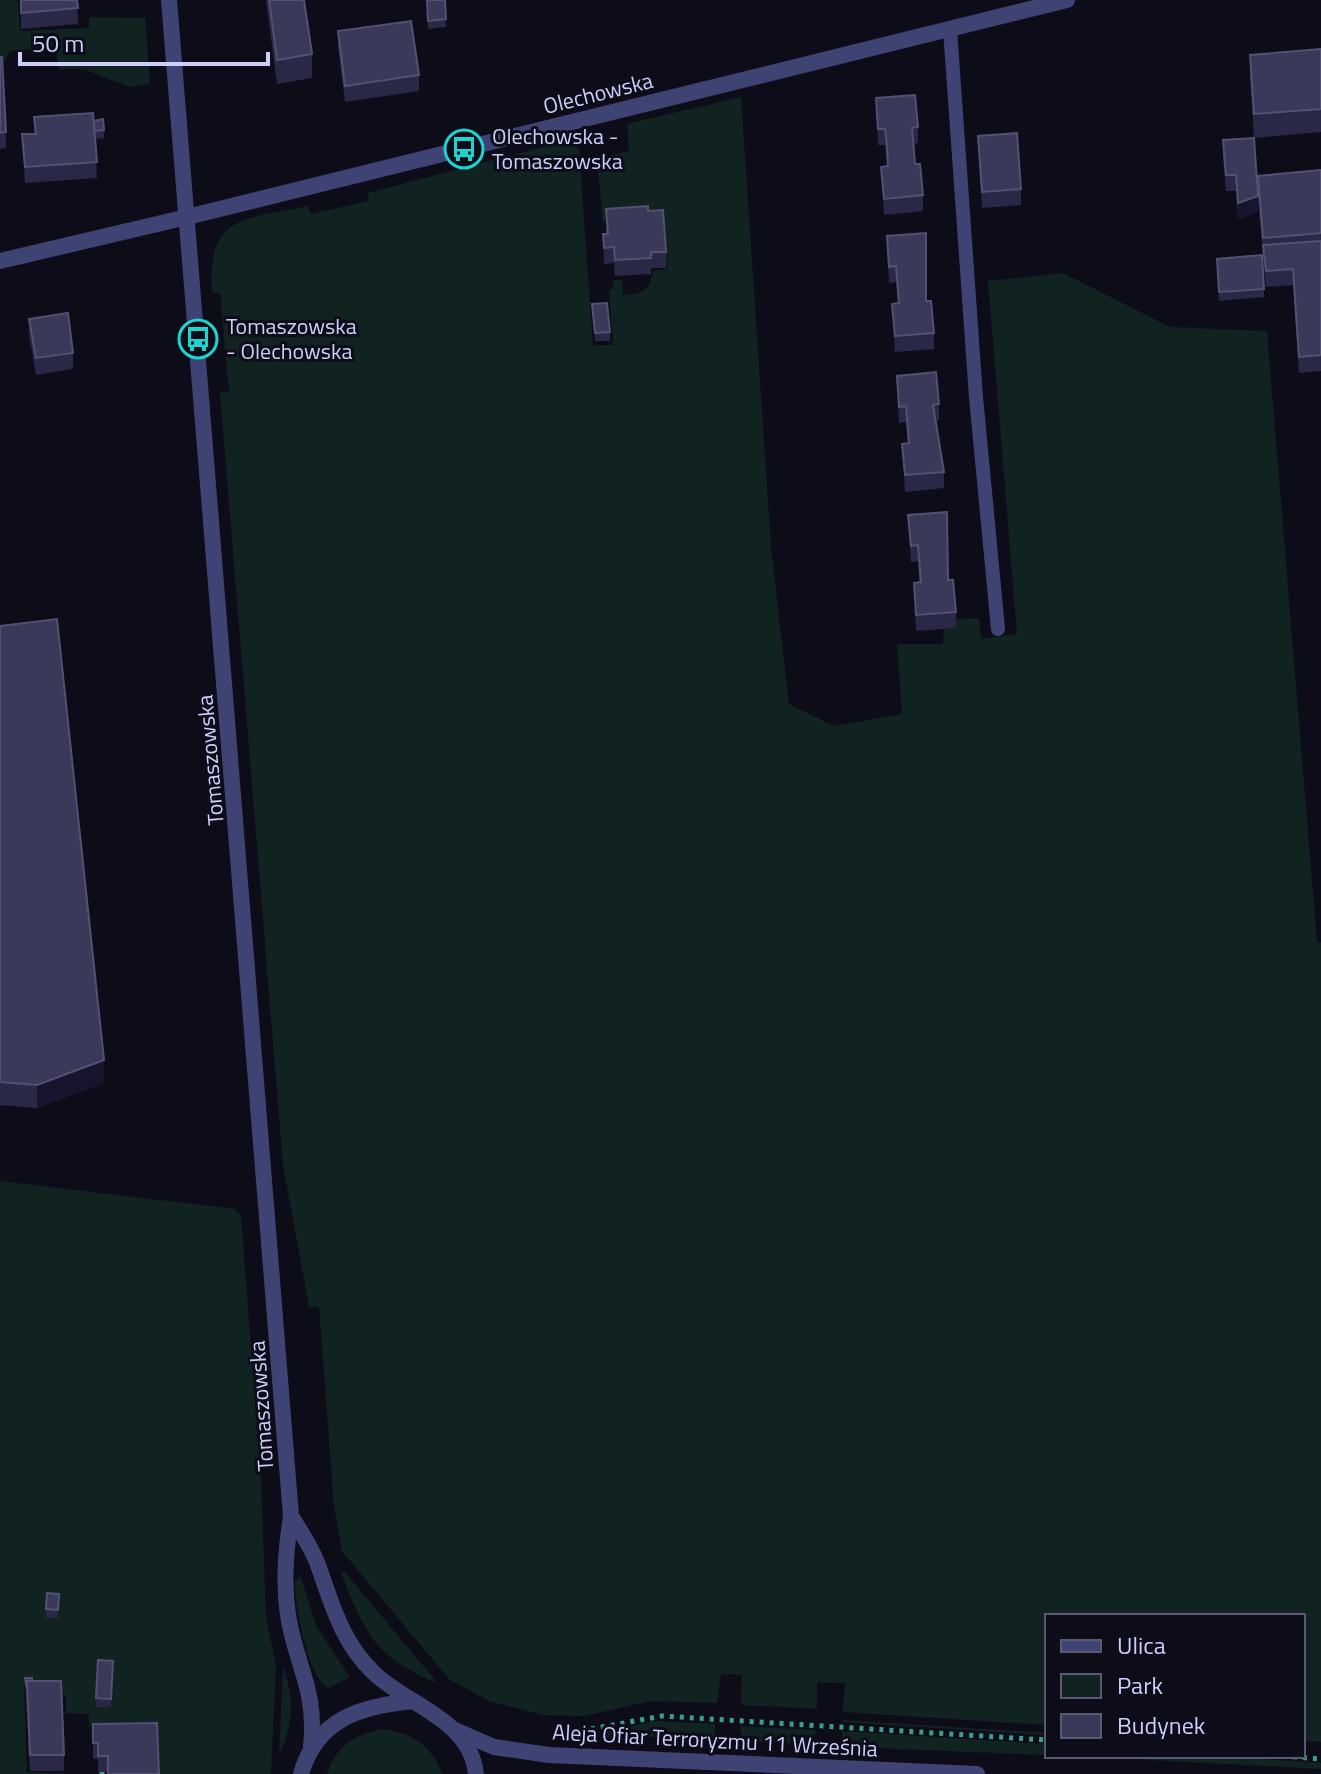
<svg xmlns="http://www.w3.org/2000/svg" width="1321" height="1774" font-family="'Titillium Web',sans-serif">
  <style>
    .green { fill: #112320 }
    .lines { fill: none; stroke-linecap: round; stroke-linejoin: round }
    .path { stroke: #3b9e8a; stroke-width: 5; stroke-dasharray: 4 6; stroke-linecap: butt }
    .service { stroke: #3e4374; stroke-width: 14 }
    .minor { stroke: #3e4374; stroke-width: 16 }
    .tertiary { stroke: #3e4374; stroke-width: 16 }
    .wall { fill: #292846 }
    .shaded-wall { fill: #17152d }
    .building { fill: #3b395a; stroke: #525173; stroke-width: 2 }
    .labels { text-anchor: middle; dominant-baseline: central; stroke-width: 6; stroke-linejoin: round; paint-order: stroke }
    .street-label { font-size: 22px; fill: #cdcef9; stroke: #0d0d1a }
    .poi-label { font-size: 22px; fill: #cdcef9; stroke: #0d0d1a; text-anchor: start }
  </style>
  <rect width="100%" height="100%" fill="#0d0d1a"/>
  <path class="green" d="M0,0h18l2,31 69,-3v-11l56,1 5,65 -21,4 -45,-18h-25l-4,-23 -45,5 -10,19z
    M741,97l30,450 18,157 45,22 68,-12 -5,-70h46l1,-15 11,-1v-9l24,-1 2,21 36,-5 -29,-353 75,-8 107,54 97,4 50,611 4,1v799l-18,-1v-125h-256v109l-204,-13 2,-29 -28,-1v27l-76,-4 1,-30 -21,-1 -4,29 -66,-2 -67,15 -41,-1 -54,-14 -40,-22 -107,-128 -8,-44 -15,-200h-10l-26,-142 -63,-772 9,-1 -9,-99h-8c-6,-78 32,-74 96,-87l2,8 59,-13 -2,-8 203,-53 9,8 14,197h20l-4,-55 4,-1v-8l9,-1 1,15c22,-1 26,-5 30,-24l14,-2 -2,-44h-15l-1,-4 -46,1 -5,-51 12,-5 -1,-10 20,-5 -2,-27z
    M0,1181l235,28 6,7 20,261 5,141 10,47 -5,109h-112l-1,-36h-66l-4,-24 -22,-1v-18h-32l1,-9 -11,-1 3,87 48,2h-75z
    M345,1572l90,108 -1,2c-61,-27 -69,-49 -93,-109z
    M301,1576l15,50 34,51 -22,11c-20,-11 -34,-84 -33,-107z
    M283,1666c12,34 10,58 -4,90z
    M843,1720l204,13v2l-204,-13z
    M655,1721l60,3v13h-112l1,-4z
    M740,1726l76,4 -4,14 -70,-3z
    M383,1729c28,4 49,16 59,45h-115c9,-28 28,-40 56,-45z
    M842,1731l205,13v11l-201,-8 -5,-3z
    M1077,1756h143l101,7v6z"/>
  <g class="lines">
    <path class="path" d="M591,1729l71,-13 385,24
      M1283,1756l38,3
      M102,1772v2"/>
    <path class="service" d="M950,29l26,368 22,232"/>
    <path class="minor" d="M0,261l187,-44"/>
    <path class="tertiary" d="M169,0l122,1516c-5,33 -8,65 -3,99 8,52 29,73 23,132
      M187,217l880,-217
      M291,1516c10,16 21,32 27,49 14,39 24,78 56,108 34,33 96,46 102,101
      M455,1730l39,17 55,8 428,19
      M301,1774c16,-56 61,-68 112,-73"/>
  </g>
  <path class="wall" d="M21,0h56l1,24 -57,5z
    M266,0h38l8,54v24l-35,6z
    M427,0h18l1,27 -18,2z
    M338,31l81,44v16l-74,11 -7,-55z
    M1321,49v83l-67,6 -4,-59v-24z
    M0,57l6,75v16l-6,1z
    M876,98l42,29v16l-4,1 1,20 8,31v16l-39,4 -3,-48 6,-1 -2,-21h-7z
    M34,117l60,4 10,9v8l-9,1 2,39 -72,5 -3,-49h12z
    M978,136l43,53v16l-39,3z
    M1223,140l35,55v-19l63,-6v201l-22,2 -6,-88 -27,2 -8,-87v12l-20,7 -2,-28h-10l-3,-34z
    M606,209l42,2 18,41v16h-15v6l-36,2 -1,-13 -10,1 -1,-30h3z
    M887,236l39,65 8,32v16l-39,3 -3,-48 6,-1 -2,-21 -7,1z
    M1217,259l47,30v8l-45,4z
    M592,304l18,28v9h-15z
    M29,319l44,34v16l-37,6 -7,-40z
    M897,376l42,28v16l-3,1 8,51v16l-39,4 -3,-48 6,-1 -2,-21 -7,1z
    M908,515l40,65 8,32v16l-40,3 -2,-48h5l-1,-22 -7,1z
    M0,626l104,457 -67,25 -37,-3z
    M47,1593l12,1 -1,24h-12z
    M98,1660l15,1 -2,46h-15z
    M25,1678l7,3 32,74v16h-34z
    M157,1723l-49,49h-10v-13h-5v-35z"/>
  <path class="shaded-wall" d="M1258,196v16l-20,7v-16z
    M104,1060v23l-67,25v-23z"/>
  <path class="building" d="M21,0h56l1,8 -57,5z
    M269,0h35l8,54 -35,6z
    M427,0h18l1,19 -18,2z
    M411,21l8,54 -74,11 -7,-55z
    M1321,49v60l-67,5 -4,-59z
    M0,57h2l4,75 -6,1z
    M915,95l3,32 -6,1 3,36h5l3,31 -39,4 -3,-32 7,-1 -1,-19 -2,-18h-7l-2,-31z
    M93,113l4,49 -72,5 -3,-33h14l-2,-17z
    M103,119l1,11 -10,1v-10z
    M1017,133l4,56 -39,3 -4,-56z
    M1254,138l4,58 -20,7 -2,-28h-10l-3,-35z
    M1321,170v63l-58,5 -5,-62z
    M648,206v5l15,-1 3,42h-15v6l-36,2 -1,-13 -10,1 -1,-14h5l-2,-25z
    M926,233v68h5l3,32 -39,3 -3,-32 7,-1 -3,-37 -7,1 -2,-31z
    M1321,241v114l-22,2 -6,-88 -27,2 -3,-26z
    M1262,255l2,34 -45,3 -2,-33z
    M607,303l3,29 -15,1 -3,-29z
    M68,313l5,40 -37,5 -7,-39z
    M936,372l3,32 -6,1 11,67 -39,3 -3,-31 7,-1 -3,-37 -7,1 -2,-31z
    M947,512l1,68h5l3,32 -40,3 -2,-32 7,-1 -3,-37 -7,1 -3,-31z
    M57,619l47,441 -67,25 -37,-3v-456z
    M47,1593l12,1 -1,16 -12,-1z
    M98,1660l15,1 -2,38 -15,-1z
    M25,1678h7v3h-5v8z
    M27,1681h34l3,74h-34z
    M157,1723l2,51h-51v-18h-10v-13h-5v-19z"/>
  <defs>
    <symbol id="bus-ring" viewBox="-11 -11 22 22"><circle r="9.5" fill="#0d0d1a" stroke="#1bd6ce" stroke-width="1.5"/><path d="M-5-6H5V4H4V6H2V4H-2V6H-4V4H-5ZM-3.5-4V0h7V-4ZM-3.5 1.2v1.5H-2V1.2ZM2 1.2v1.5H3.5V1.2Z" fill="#1bd6ce"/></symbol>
  </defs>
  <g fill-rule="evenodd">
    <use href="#bus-ring" x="442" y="127" width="44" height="44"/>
    <use href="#bus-ring" x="176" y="317" width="44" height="44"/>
  </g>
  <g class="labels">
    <g class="street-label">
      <text transform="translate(598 93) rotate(-14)">Olechowska</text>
      <text transform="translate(210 760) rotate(-95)">Tomaszowska</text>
      <text transform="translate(261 1406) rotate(-94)">Tomaszowska</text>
      <text transform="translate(715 1740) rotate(3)">Aleja Ofiar Terroryzmu 11 Września</text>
    </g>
    <g class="poi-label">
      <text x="492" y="136">Olechowska -<tspan x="492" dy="25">Tomaszowska</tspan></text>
      <text x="226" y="326">Tomaszowska<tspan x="226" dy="25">- Olechowska</tspan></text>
    </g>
  </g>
  <rect x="1045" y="1614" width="260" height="144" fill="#0d0d1a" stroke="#5a5a73" stroke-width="2"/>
  <rect x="1061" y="1640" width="40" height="12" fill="#3e4374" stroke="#5a5a73" stroke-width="2"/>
  <text x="1117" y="1654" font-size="24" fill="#cdcef9">Ulica</text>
  <rect x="1061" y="1674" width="40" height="24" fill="#112320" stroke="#5a5a73" stroke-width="2"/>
  <text x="1117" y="1694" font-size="24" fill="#cdcef9">Park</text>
  <rect x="1061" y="1714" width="40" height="24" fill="#3b395a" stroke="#5a5a73" stroke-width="2"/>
  <text x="1117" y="1734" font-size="24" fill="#cdcef9">Budynek</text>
  <path d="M20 52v12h248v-12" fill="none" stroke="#cdcef9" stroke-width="4"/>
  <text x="32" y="52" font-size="24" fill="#cdcef9" stroke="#0d0d1a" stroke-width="6" paint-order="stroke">50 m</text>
</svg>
